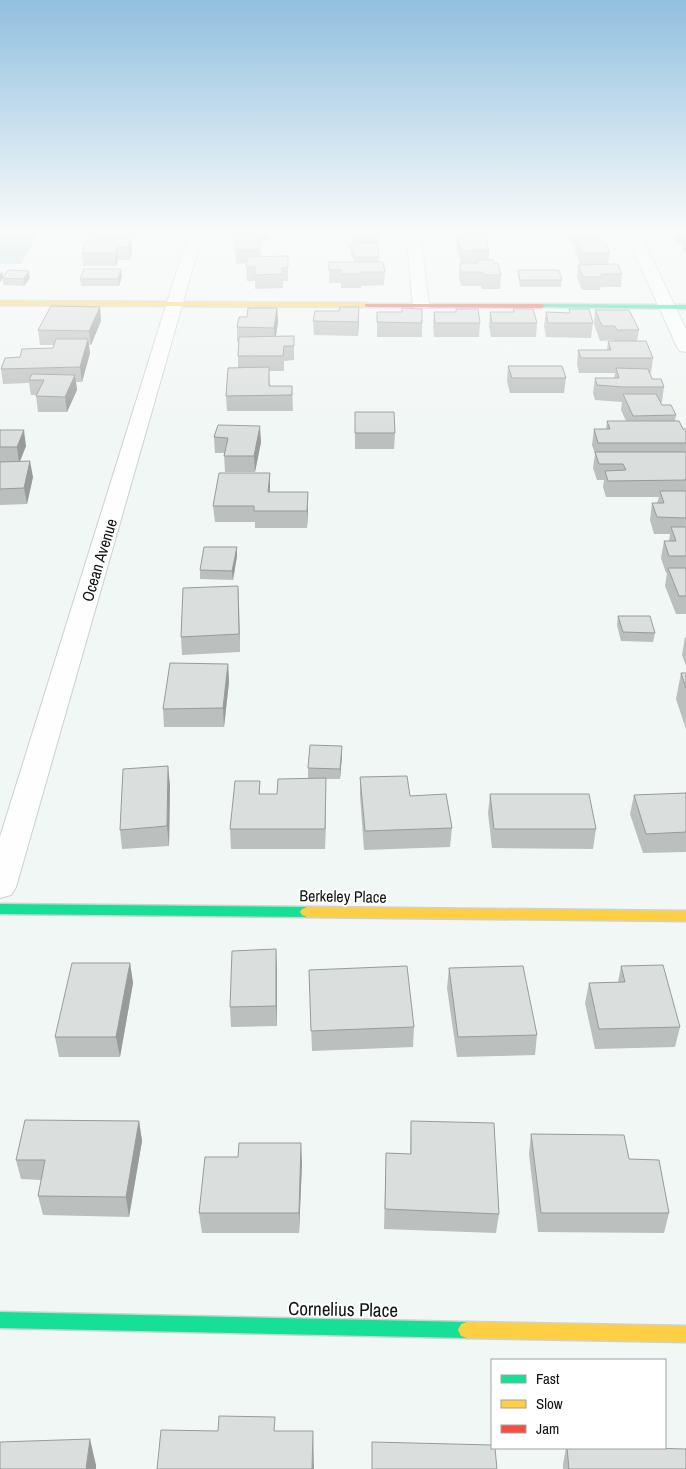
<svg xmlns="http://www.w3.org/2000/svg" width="686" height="1469" font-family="'Archivo Narrow',sans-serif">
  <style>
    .water { fill: #afd2d2 }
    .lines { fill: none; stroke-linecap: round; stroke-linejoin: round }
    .street-casing { stroke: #ced2cf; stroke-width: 2 }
    .fast-casing { stroke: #ced2cf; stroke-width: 3 }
    .slow-casing { stroke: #ced2cf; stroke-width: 3 }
    .jam-casing { stroke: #ced2cf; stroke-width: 3 }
    .street { fill: #fdfefd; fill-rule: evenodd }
    .fast { fill: #16e098; fill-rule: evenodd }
    .slow { fill: #ffcf43; fill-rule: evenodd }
    .jam { fill: #f24e42; fill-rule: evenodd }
    .wall { fill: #bbbfbe }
    .shaded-wall { fill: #999b9b }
    .building { fill: #dadedd; stroke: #999b9b }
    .labels { text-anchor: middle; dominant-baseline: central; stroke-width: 4; stroke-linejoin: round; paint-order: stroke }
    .street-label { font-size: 16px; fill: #111413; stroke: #fff }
    .near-street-label { font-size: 19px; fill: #111413; stroke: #fff }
  </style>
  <rect width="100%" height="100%" fill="#f1f7f4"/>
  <path class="water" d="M0,232h39l-18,32h-21z"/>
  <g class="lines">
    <defs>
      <path id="street" d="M189,232h14l-187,655 -5,8 -11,3v-61z
        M406,232h14l9,73 -2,3h-12l-2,-3z
        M625,232h14l47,97v23l-6,-1 -3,-4z"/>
      <path id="fast" d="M542,304l144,1v4l-146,-2 -1,-1z
        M0,904l307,3 5,2 2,3 -2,3 -5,2 -307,-3z
        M0,1312l467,10 6,2 3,6 -3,6 -6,2 -467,-10z"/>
      <path id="slow" d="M0,301l367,2 3,2 -3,2 -367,-2z
        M307,907l379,4v10l-379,-4 -5,-2 -2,-3 2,-3z
        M467,1322l219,4v16l-219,-4 -6,-2 -3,-6 3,-6z"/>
      <path id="jam" d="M365,304h177l3,2 -3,2 -175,-1 -2,-1z"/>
    </defs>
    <use href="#street" class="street-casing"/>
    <use href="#fast" class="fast-casing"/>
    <use href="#slow" class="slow-casing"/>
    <use href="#jam" class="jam-casing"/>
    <use href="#street" class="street"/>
    <use href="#fast" class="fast"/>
    <use href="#slow" class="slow"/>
    <use href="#jam" class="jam"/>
  </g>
  <path class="wall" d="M84,232h57l-2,5h-12l-1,2 6,13 -2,8h-12l-2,6h-33l-1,-13 16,-13v-3h-14z
    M238,232h32l-1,9h-9l1,16 27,-1v25h-5v7l-28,1v-8h-8l-1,-18 -10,1 -1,-14z
    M378,232l-1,12 2,13v5l6,10 -1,13 -23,1v2h-20v-5h-12v-21h25l-1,-5h-2l-1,-11h6v-2h-4v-7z
    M454,232h31l-1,4 5,14v10l5,3 7,12 -1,14h-18l-1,-3h-20l-2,-9 1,-14h1l-4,-13v-6z
    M568,232h33l-1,6 10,15 -2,11 14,10 -1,13h-20l-1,3h-18l-5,-12 1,-13h2l-5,-14 1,-5h-3z
    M672,232h14v25l-4,-8 1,-6h-6z
    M518,270l44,10 -1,7h-41l-2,-10z
    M2,271l1,6 27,1 -6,8 -21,-1z
    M122,276l-3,10h-38l-1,-7z
    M100,307l1,14 -10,24h-2l1,8 -8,29h-6l1,8 -10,22h-29l-2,-16 1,-1h-6l-2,-12 -26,1 -2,-15 19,-12 33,-9 1,-3h-14l-2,-15z
    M277,308l1,14 -2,14h18v24l-10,1v10h-15l1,15h22l1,25h-66l-1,-15 12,-28v-12l1,-14h-2v-15l10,-10z
    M513,309l24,14 -1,14h-45l-2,-11 1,-14h23z
    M569,309l24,14 -2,15 -45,-1 -2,-11 2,-14 23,1z
    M595,310l44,20 -2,11 16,17 -2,15h-2l3,6 12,8 -2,15h-2l2,3 14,10 -1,6 8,8h3v185h-10l-11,-28 2,-13h-1l-5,-15 3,-17h5l1,-7h-16l-4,-14 2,-17h5l2,-6h-53l-3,-10 1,-7h-7l-4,-12 2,-14 -3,-9 2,-16h12l1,-8h19l-5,-11 1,-8 -27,-2 -2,-7 2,-15h19l1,-5h-36l-2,-8 1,-15h29l1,-9h6l-1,-1 -13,1 -6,-17z
    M377,312l45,11v14h-45z
    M434,312l46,11 -1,14h-45l-1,-11z
    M313,321h46l-1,15 -44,-1z
    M508,366l58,12 -2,15h-54l-3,-12z
    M355,412l40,21 -1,16h-39z
    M218,425l43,17 -6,30h-30l-1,-19h-9l-1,-16z
    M0,430l26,16 -6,16 13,15 -6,27 -27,1z
    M270,473v19h38v17l-1,19h-52v-6h-40l-2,-16z
    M237,547v9l-4,24 -33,-1v-9z
    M238,586l2,66 -58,3 -1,-18z
    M618,616l37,17 -2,9 -32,-1 -4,-16z
    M685,637h1v29l-4,-11z
    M228,664l1,18 -5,45h-60l-1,-18z
    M681,673h5v56l-10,-30z
    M342,756l-2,23h-14l-1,70h-94l-1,-20 30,-48v13h17l31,-16v-10z
    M360,777l50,19 42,32 -2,19 -86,3 -4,-54z
    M170,785l-1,61 -47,3 -2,-19z
    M686,793v59l-43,1 -13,-39 4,-19z
    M490,794l106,35 -3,20 -101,-1 -4,-35z
    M130,963l3,20 -13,74h-61l-4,-20z
    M621,966l59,61 -5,20 -80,2 -10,-46 4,-20 29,-1z
    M449,968l88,67 -2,20 -78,2 -10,-69z
    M277,969v57l-46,1 -1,-20z
    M309,970l105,57 -1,20 -101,4z
    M139,1121l3,20 -13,76 -86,-2 -5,-19 3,-16 -20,-1 -5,-19z
    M411,1121l88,93 -3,19 -112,-4 2,-76 24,1z
    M531,1134l98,25 40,54 -5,20 -126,-1 -9,-78z
    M238,1157l64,6 -3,70h-97l-3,-20z
    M566,1448h1l119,21h-123v-5z"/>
  <path class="shaded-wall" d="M124,232h3v5l-2,6z
    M131,239l1,13 -2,8 -1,-13z
    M117,247l1,13 -2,6 -1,-13z
    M121,269l1,7 -3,10 -1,-7z
    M2,271l1,7 -3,4v-8z
    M29,271l1,7 -6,8 -1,-7z
    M100,307l1,14 -10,24 -2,-14z
    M359,307v14l-1,15v-14z
    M277,308l1,14 -3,20 -1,-14z
    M88,339l2,14 -8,29 -2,-15z
    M75,375l2,15 -10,22 -2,-15z
    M260,426l1,16 -6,30 -1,-16z
    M24,430l2,16 -7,17 -2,-16z
    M30,461l3,16 -6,27 -3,-16z
    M270,473v17l-2,19v-17z
    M308,492v17l-1,19v-17z
    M237,547v9l-4,24 -1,-9z
    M238,586l1,18 1,48 -1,-18z
    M228,664l1,18 -5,45 -1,-19z
    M342,746v10l-2,23v-10z
    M168,766l2,19 -1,61 -2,-20z
    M326,778v19l-1,52v-20z
    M276,949l1,20v57l-1,-20z
    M130,963l3,20 -13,74 -4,-20z
    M139,1121l3,20 -13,76 -3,-20z
    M301,1143l1,20 -3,70v-20z
    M313,1431l1,38h-2z
    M90,1439l6,26v4h-10z"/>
  <path class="building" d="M352,232h26v5h-26z
    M574,232h27v1h-26z
    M236,233h24v17h-25z
    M485,236l4,14 -28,1 -3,-14z
    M576,238l27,1 7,14h-28z
    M131,239l-2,8h-12l-2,6h-33l4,-13z
    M356,243h21l2,14h-25l-1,-7h-2l-1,-4h6z
    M288,256v11l-6,1 1,6 -28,1v-8h-9l1,-10z
    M478,260h15l1,3h4l3,12h-18l-1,-3h-21l-1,-9h18z
    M329,262h54l2,10h-24v2h-20v-4h-12z
    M618,264l4,10h-21l1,3h-19l-5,-12z
    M84,269h37l-3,10h-38z
    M8,270l21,1 -6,8 -21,-1z
    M518,270h41l3,10h-42z
    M51,306l49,1 -11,24 -51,-1z
    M340,307h19l-1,15 -45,-1 2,-10h24z
    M248,308h29l-3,20 -37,-1 2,-10h8z
    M402,308l20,1v14l-45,-1v-10h25z
    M456,309h22l2,14h-45l-1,-11h22z
    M513,309h20l4,14h-45l-2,-11h24z
    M569,309h20l4,14h-45l-2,-11 24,1z
    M595,310h34l10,20h-22l-2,-4h-13z
    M294,336v10h-10l-1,10h-45l1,-19z
    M56,339h32l-8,28 -79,2 4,-11 15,-1 2,-8 31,-1z
    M608,341h38l7,17h-72l-3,-8h33z
    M508,366h54l4,12h-54z
    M269,367v19h23v9l-66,1 2,-28z
    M616,368l32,1 4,10h9l3,8h-41l-26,-2 -2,-7h24z
    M32,374l43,1 -10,22 -29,-1 8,-16h-15z
    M623,394h33l6,11h9l5,10 -43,1z
    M355,412h39l1,21h-40z
    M607,421h72l4,8h3v14h-88l-4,-14h16z
    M218,425l42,1 -6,30h-30l4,-18 -14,-1z
    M0,430h24l-7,17h-17z
    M595,452h91v28l-78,1 -3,-10 21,-1 -3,-6h-24z
    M30,461l-6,27 -24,1v-27z
    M219,473h51l-2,19h40l-1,19h-53v-5h-41z
    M660,491h26v27l-29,-1 -5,-14h12z
    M671,527h15v29h-17l-5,-15h12z
    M204,547h33l-5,24 -32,-1z
    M668,568h18v28h-7z
    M238,586l1,48 -58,3 2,-49z
    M618,616h32l5,17 -32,-1z
    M170,663l58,1 -5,44 -60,1z
    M681,673h5v15z
    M310,745l32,1 -2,23 -32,-1z
    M168,766l-1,60 -47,4 3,-61z
    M407,776l3,20 36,-2 6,34 -87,3 -5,-54z
    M326,778l-1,51h-95l5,-48h25l-1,13h18l1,-15z
    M686,793v39l-40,2 -12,-39z
    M490,794h99l7,35h-102z
    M276,949v57l-46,1 2,-56z
    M72,963h58l-14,74h-61z
    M663,965l17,62 -81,2 -10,-46 36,-1 -4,-16z
    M407,966l7,61 -103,4 -2,-61z
    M523,966l14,69 -79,2 -9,-69z
    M25,1120l114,1 -13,76 -88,-1 7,-36h-29z
    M411,1121l83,2 5,91 -114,-5 1,-56 25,1z
    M531,1134l93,1 5,24 30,1 10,53h-128z
    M239,1143h62l-2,70h-100l6,-56h33z
    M219,1416l56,1 -1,14h39l-1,38h-155l4,-39 57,1z
    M90,1439l-4,30h-86v-27z
    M372,1442l120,3v3h3l2,21h-125z
    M567,1448h80l39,1v20h-117z"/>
  <linearGradient id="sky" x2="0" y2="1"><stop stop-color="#91c0df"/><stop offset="0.53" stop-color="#f9fbfa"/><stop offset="1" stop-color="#f9fbfa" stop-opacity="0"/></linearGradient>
  <rect width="686" height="438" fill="url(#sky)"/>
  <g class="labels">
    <g class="street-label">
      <text transform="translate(99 560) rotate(-73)">Ocean Avenue</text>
      <text transform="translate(343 896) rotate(1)">Berkeley Place</text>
    </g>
    <g class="near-street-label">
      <text transform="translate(343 1309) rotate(1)">Cornelius Place</text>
    </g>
  </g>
  <rect x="491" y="1359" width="175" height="90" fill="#ffffff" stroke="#a0a1a1"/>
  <rect x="501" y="1375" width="25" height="8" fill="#16e098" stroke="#a0a1a1"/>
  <text x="536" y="1384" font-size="15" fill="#111413">Fast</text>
  <rect x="501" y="1400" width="25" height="8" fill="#ffcf43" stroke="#a0a1a1"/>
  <text x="536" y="1409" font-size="15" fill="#111413">Slow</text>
  <rect x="501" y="1425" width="25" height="8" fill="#f24e42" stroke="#a0a1a1"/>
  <text x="536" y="1434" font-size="15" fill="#111413">Jam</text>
</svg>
